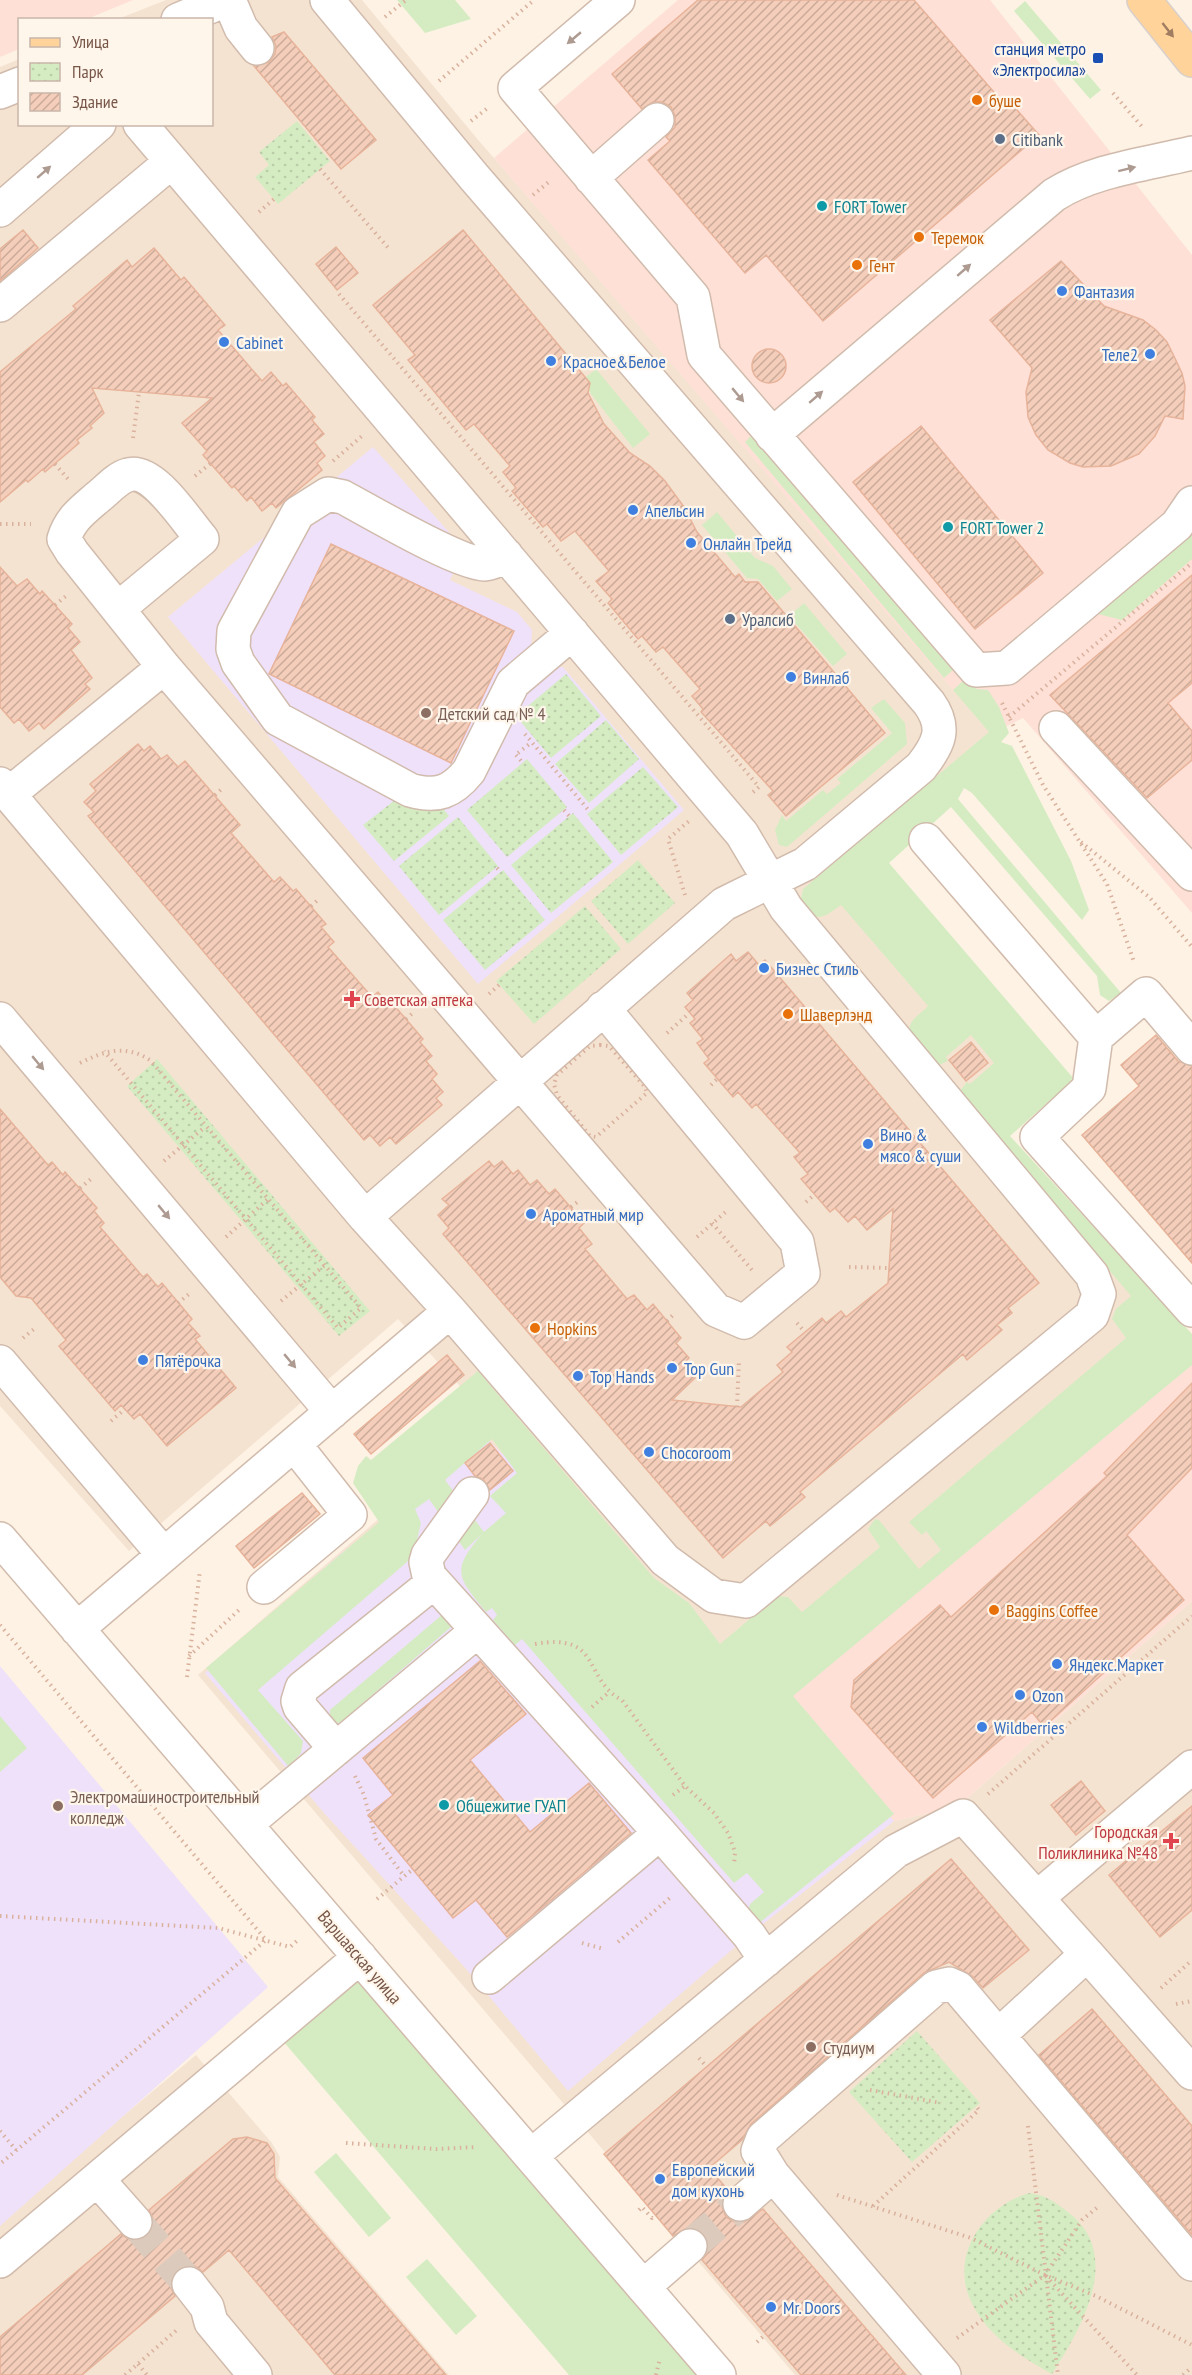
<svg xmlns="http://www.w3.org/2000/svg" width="1192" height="2375" font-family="'PT Sans Narrow',sans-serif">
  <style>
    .residential { fill: #f5e3d2 }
    .commercial { fill: #fee0d7 }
    .education { fill: #efe1fa }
    .grass { fill: #d5ecc2; fill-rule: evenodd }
    .park { fill: url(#park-dots) }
    .building { fill: url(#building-hatch); stroke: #e7b39a; stroke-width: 1.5 }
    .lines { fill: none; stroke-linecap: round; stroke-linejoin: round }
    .minor-tunnel { stroke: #dccbbd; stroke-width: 33; stroke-dasharray: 33 16; stroke-linecap: butt }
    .minor-casing { stroke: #d1bbac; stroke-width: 36 }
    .major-casing { stroke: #d9d0cc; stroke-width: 36 }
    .path { stroke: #d9b19d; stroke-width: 4; stroke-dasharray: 1.5 4.5; stroke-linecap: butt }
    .minor { stroke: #fff; stroke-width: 33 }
    .major { stroke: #ffd39a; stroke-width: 33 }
    .oneway { fill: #a07c61 }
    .oneway2 { fill: #ad9a91 }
    .transit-dot { fill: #1a4fb4; stroke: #fff6eb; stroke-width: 2 }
    .food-dot { fill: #e8710a; stroke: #fff6eb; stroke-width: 2 }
    .service-dot { fill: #5c6f8a; stroke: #fff6eb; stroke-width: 2 }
    .culture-dot { fill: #0f9aa8; stroke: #fff6eb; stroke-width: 2 }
    .shop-dot { fill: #3f7fe0; stroke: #fff6eb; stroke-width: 2 }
    .education-dot { fill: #8d6e63; stroke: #fff6eb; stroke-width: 2 }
    .health-dot { fill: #e0444e; stroke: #fff6eb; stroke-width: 2 }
    .labels { text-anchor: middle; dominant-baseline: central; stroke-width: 4.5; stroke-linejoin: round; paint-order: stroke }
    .transit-label { font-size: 18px; fill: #164399; stroke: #fff6eb; text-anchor: end }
    .food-label { font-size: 18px; fill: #c56008; stroke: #fff6eb; text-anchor: start }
    .service-label { font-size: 18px; fill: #4e5e75; stroke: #fff6eb; text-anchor: start }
    .culture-label { font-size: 18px; fill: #0d838f; stroke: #fff6eb; text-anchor: start }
    .shop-label { font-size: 18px; fill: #366cbe; stroke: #fff6eb; text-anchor: start }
    .education-label { font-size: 18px; fill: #785e54; stroke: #fff6eb; text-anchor: start }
    .health-label { font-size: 18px; fill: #be3a42; stroke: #fff6eb; text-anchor: start }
    .street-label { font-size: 18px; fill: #775648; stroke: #fff6eb }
  </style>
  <defs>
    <pattern id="park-dots" width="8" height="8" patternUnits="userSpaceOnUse" patternTransform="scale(1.5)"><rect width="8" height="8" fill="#d5ecc2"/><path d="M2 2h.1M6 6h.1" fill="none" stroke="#bacca8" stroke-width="1.8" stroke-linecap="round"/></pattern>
    <pattern id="building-hatch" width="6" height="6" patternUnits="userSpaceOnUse" patternTransform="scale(1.5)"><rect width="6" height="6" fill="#f4ceba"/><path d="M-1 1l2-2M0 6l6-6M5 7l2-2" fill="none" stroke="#caaa99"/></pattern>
  </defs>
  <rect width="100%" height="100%" fill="#fdf2e4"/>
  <path class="residential" d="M166,0h196l117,141 259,294 253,299 -106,129 177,206 -65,57 195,226 -298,469 63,-14 235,-206v774h-397l-597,-700 294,-254 -94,-102 -269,232 -129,-145v-1339l19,-8 1,65h192v-104l-94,-1z
    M196,2055l76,88 8,14 -2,20 171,198h-449v-156z"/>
  <path class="commercial" d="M0,0h133l-46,19 -67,1 -1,29 -19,8z
    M678,0h312l202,255v658l-169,-195 -32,16 -497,-576z
    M1192,1360v241l-235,206 -63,14 -111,-123z"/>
  <path class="education" d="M373,447l91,102 -14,31 67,32 15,18 -1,17 18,20h14l121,143 -206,174 -310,-367z
    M488,1440l263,256 32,2 111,123 -145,114 -181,156 -100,-120 -143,-157 -120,-141 138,-121z
    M0,1666l268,321 -268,239z"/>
  <path class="grass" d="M397,0h58l16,19 -46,14z
    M1025,1l76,89 -11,9 -76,-88z
    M596,369l54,65 -17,14 -52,-67z
    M751,436l202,234 -9,8 -199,-236z
    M717,512l38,46 18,8 19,23 -15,12 -19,-22 -11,-1 -45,-53z
    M1192,533v26l-70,61 -24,-6z
    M804,603l43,51 -14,12 -44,-50z
    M963,681l14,8 11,1 11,17 10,26 -8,9 11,4 59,115 18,49 -7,10 -110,-127 -8,-5 -6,11 163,194 -12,8 -9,-6 -3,-19 -146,-169 -62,56 185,216 -64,57 182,198v31l-399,331 101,118 -136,110 -10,-13 2,-7 14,-12 -17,-19 -13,10 -212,-244 -7,6 -22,-25 4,-5 -5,-7 -6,4c-28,-35 -36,-41 -4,-78l-17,16 -36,-51 -14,10 6,14 -6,25 -8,14 -149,128 45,51 -2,12 -12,14 -83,-99 173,-146 -26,-39 5,-17 8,-10 5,4 107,-89 176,207 35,25 31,41 57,-48 11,1 14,15 78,-65 -12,-18 7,-10 4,1 40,49 22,-19 -15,-19 -4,4 -13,-13 217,-184 -14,-19 4,-10 15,-13 -172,-204 8,-10 3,2 24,-21 -23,-28 -25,22 2,4 -11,5 -27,-32c-4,-13 10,-19 18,-28l-87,-101c-19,14 -27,20 -40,-6l2,-10 186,-157 -36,-42zM492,1439l25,34 -27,23 16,17 -22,19 -39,-52z
    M884,699l21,24 2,21 -120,103 -8,-2 -4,-15 7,-15 4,6 37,-31 4,4 14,-11 -4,-4 55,-46 -21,-25z
    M443,1614l9,9 -1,4 -110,95 -4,1 -7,-5v-8z
    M0,1716l27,32 -27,24z
    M360,1976l342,399h-133l-286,-334z
    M336,2153l55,65 -22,19 -55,-65z
    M427,2259l50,57 -21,19 -50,-58z"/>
  <path class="park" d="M297,121l33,40 -52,43 -23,-27 14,-12 -10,-13z
    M566,674l35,42 -50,42 -35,-42z
    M606,720l33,39 -50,44 -34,-39z
    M527,759l40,48 -60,50 -40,-47z
    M643,767l35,40 -57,48 -34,-41z
    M395,800l46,6 8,10 -55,45 -31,-36z
    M573,813l40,49 -62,51 -40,-48z
    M458,817l40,49 -59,49 -40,-49z
    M638,860l37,43 -47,41 -37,-43z
    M503,870l42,50 -60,50 -42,-50z
    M585,906l36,43 -87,75 -38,-43z
    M157,1059l213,252 -31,25 -212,-250z
    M917,2031l63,72 -68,59 -63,-70z
    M1029,2193c17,2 26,9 40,20 55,42 12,116 -17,161 -29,-16 -60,-35 -77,-65 -29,-48 5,-101 54,-116z"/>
  <path class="building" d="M698,0h216l92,106 4,-4 29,33 -216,186 -57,-66 -21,18 -97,-113 22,-19 -4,-4 9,-10v-11l-4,-9 -9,-5h-9l-11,7 -30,-35z
    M284,32l92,108 -35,29 -87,-103 15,-4 6,-8 1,-8 -4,-9z
    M23,230l15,18 -38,33v-32z
    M463,230l127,153 -2,10 16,31 26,29 20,13 15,15 19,26 13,25 38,45 4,-3 6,8h13l127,151 -99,83 -18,-21 5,-4 -72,-79 2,-3 -11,-13 8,-7 -37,-42 -7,5 -14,-16 -4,3 -30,-36 4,-4 -16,-18 13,-10 -34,-40 -14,10 -14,-17 -4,3 -31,-36 4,-3 -13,-16 7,-6 -36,-42 -8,6 -58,-70 7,-5 -42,-50z
    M336,247l22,26 -21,17 -21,-26z
    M154,248l27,32 3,-3 41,48 -7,5 44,51 9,-9 12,14 3,-3 29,34 -3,3 12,14 -10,8 11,14 -8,7 5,7 -46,38 -4,-5 -10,8 -11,-14 -4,4 -13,-15 -2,2 -29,-33 4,-4 -25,-28 30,-25 -120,-10 12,25 -14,13 2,2 -15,12 2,3 -34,29 -2,-3 -15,13 -2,-2 -26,22v-130l76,-63 -3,-3 54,-46 5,7z
    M1061,261l43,45 39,14 13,10 11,12 15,31 3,13 -2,33 -18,-3 -10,20 -16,18 -28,12 -28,1 -13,-4 -22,-13 -12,-15 -8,-18 -2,-25 6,-24 -42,-48z
    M752 366a17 17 0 1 1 34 0a17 17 0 1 1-34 0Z
    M921,426l122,147 -68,56 -122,-147z
    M331,544l183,87 -63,132 -182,-89z
    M0,567l17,19 10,-7 13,15 2,-3 30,33 -4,4 12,14 -9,8 21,28 -7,6 5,5 -46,40 -5,-6 -10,8 -10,-12 -5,4 -14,-16z
    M1192,575v108l-24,20 24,28v29l-45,38 -97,-103z
    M138,744l6,7 6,-5 11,13 6,-4 11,12 7,-6 55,64 -9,8 43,49 6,-5 13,14 3,-2 30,35 -5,3 13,15 -6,5 44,50 6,-5 12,15 3,-3 30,35 -3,3 12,14 -6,5 11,13 -5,5 11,13 -7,6 6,7 -46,39 -6,-7 -10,9 -10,-11 -6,5 -276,-324 6,-4 -10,-10 12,-11 -6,-7z
    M748,952l11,13 6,-5 274,323 -31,25 4,5 -15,12 5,5 -35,30 -4,-6 -163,138 5,5 -35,29 -4,-5 -43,37 -280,-324 6,-6 -11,-13 11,-10 -7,-6 47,-38 5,6 8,-6 11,13 5,-4 12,15 7,-5 12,14 6,-5 29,34 -5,5 13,16 -7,5 42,50 7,-4 13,15 6,-6 28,34 -5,5 13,15 -6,6 12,14 -23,22 69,7 42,-35 -6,-7 15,-13 -5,-5 18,-15 17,-14 4,5 15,-12 5,6 42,-34 5,-74 -26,21 -12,-14 -7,6 -13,-14 -5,4 -29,-33 7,-5 -14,-17 6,-4 -44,-49 -4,4 -14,-16 -5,5 -29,-34 5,-4 -12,-16 6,-4 -13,-16 5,-4 -10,-12 8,-7 -6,-7 44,-39 5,7z
    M1156,1035l22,26 14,5v197l-110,-128 57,-49 -18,-21z
    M971,1042l17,21 -22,18 -17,-21z
    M0,1109l48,56 4,-3 11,13 2,-3 32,36 -3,3 10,12 -4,4 43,50 4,-3 11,13 4,-4 30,36 -4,4 12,13 -5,3 41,49 -69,58 -27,-32 -6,5 -13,-14 -6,6 -56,-65 7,-6 -35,-42 -15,-2 -16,-19z
    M447,1355l17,20 -93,79 -17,-20z
    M1192,1383v85l-65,67 57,65 -140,127 -12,-15 -99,86 -82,-91 3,-27 86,-75 11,12 156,-141 -3,-3z
    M490,1443l23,28 -23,19 -7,-11 -8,-3 -10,-13z
    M302,1493l18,21 -66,54 -18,-22z
    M480,1661l46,53 -56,46 60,72 59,-49 42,50 -124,104 -31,-37 -23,18 -85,-103 25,-20 -30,-37z
    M1081,1781l24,30 -29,24 -25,-30z
    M1192,1806v104l-32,27 -51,-62z
    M951,1859l78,91 -46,38 -11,-12 -23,-14 -25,11 -173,151 -9,16 -33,28 19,22 -5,7 -1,10 4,10 9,5h9l19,-13 143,166h-105l-99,-115 5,-7 1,-10 -4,-10 -7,-4 -10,-1 -14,8 -69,-82z
    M1092,2009l100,117v109l-153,-180z
    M247,2137l20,6 7,11 1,24 171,197h-111l-106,-125 -26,22 -8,-6 -8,-1 -10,5 -5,6 -2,10 5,10 -93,79h-82v-38l121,-103 9,6h9l8,-4 6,-9v-8l-4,-9 84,-71z"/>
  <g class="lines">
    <path class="minor-tunnel" d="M135,2222l54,62
      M690,2246l50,-42"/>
    <defs>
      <path id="minor" d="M229,0l12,28 16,20
        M327,0l147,177 455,526c18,25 10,41 -8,64l-116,97 -81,40 -359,313
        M618,0l-103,88 178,209 11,58 272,315 31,-2 170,-143 15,-22
        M178,20l48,-20
        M0,92l20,-8
        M591,178l66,-58
        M0,210l99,-86
        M0,305l171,-143
        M772,435l282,-240c39,-25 93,-31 138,-42
        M506,555c-7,5 -13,8 -21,9 -26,0 -114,-52 -142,-67l-15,-3 -30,19 -64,118 -1,18 5,14 40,56 132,71c27,8 42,2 59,-19l44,-88 59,-50
        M119,608l83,-69c-15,-17 -49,-72 -74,-64 -11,3 -21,15 -30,22 -15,13 -28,22 -34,42l8,13 92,115 552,643 28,12 59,-49 -6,-31 -194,-234
        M1056,728l136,146
        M0,784l365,433 85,94 215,249 49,36 32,5 346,-286 7,-21 -7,-19 -306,-367 -44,-74 -602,-710
        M9,794l155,-127
        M926,840l170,197 -7,51 -52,49 155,173
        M0,1019l332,393
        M1096,1037l50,-43 46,54
        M0,1362l164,193
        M472,1494l-44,61 -2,7 3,14 231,257 89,102 17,25
        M0,1539l719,836
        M264,1587l86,-72 -56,-71
        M77,1629l373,-318
        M336,1749l-36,-42 -2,-6 4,-13 132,-106
        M246,1824l231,-193
        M1038,1897l154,-130
        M489,1977l171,-144
        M999,2035l88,-81 105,119
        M531,2156l365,-305 67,-35 124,138
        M97,2179l38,43
        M740,2204l33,-29
        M0,2261l360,-304
        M189,2284l18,23 4,15 44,53
        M643,2287l47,-41
        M944,2375l-171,-200 -15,-24 5,-13 173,-151 13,-3 9,4 234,276"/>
      <path id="major" d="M1144,0l48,60"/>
    </defs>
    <use href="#minor" class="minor-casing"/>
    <use href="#major" class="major-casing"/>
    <path class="path" d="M385,17l21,-17
      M439,81l95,-81
      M1113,93l31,36
      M471,121l18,-14
      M320,169l70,81
      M533,195l17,-14
      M259,212l15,-13
      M339,294l415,487 5,6 -7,6
      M133,438l6,-46
      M333,461l29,-25
      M55,464l13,15
      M195,476l16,-13
      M0,524h31
      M55,605l11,-9
      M1002,703l41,82 64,99 27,78
      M1009,717l183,-154
      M525,734l65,78
      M518,753l14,-11
      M516,755l7,8
      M215,795l8,-7
      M564,810l5,6
      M1081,842l68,55 43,50
      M497,868l4,4
      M685,895l-17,-56 21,-18
      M311,906l8,-7
      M489,994l10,-9
      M406,1019l8,-7
      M667,1033l19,-17
      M600,1045l9,1 36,41 2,6 -51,44 -6,-1 -33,-41 -3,-11 3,-9 33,-29z
      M80,1063c24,-12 45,-19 70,-3l211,248 -23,20 -234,-277
      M711,1085l6,-6
      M164,1161l41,-34
      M80,1188l11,-9
      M806,1202l9,-8
      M571,1207l9,-7
      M712,1223l40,47
      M226,1237l42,-38
      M697,1237l31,-27
      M849,1267l40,1
      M281,1301l44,-36
      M178,1303l11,-9
      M667,1321l8,-8
      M797,1323l8,9
      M23,1338l11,-9
      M737,1407l2,-47
      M111,1421l14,-12
      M0,1625l266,315 -266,224
      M535,1644c68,-12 47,35 87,56l63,86 29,27 14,20 7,19 -1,13
      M189,1656l50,-46
      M187,1677l13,-107
      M592,1707l16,-14
      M355,1776l9,19 12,44 28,37
      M988,1794l204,-178
      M673,1795l12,-9
      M377,1899l36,-30
      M0,1916l218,12 72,19 9,-8
      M618,1942l53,-45
      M582,1943l22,6
      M1161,1988l31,-28
      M1176,2004l16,-3
      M699,2058l7,8
      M870,2090l71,13
      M1028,2126l30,249
      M0,2131l16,19
      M346,2143l90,6 41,-2
      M837,2195l134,43 74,37 51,21 96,49
      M873,2206l106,-96 -3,-4
      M639,2210l3,-3 10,11 4,-3
      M1046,2276l91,99
      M957,2338l88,-63 37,-55 17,-14
      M757,2342l9,-8
      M138,2364l9,11
      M125,2375l54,-47
      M656,2375l4,-17
      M1183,2375l9,-8"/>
    <use href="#minor" class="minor"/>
    <use href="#major" class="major"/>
  </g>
  <defs><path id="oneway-solid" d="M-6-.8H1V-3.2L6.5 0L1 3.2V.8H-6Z" transform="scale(1.5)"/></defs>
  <use class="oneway" href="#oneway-solid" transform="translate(1168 30) rotate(52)"/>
  <g class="oneway2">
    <use href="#oneway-solid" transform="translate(574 38) rotate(140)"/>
    <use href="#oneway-solid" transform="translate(1127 169) rotate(-14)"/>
    <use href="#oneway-solid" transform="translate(44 172) rotate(-41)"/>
    <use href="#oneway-solid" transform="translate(964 270) rotate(-41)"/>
    <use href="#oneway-solid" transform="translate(738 395) rotate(50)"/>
    <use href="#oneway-solid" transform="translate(816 397) rotate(-41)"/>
    <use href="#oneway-solid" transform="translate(38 1063) rotate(50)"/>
    <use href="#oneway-solid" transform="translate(164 1212) rotate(50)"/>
    <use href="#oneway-solid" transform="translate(290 1361) rotate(50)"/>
  </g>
  <rect class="transit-dot" x="1092" y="52" width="12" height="12" rx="3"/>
  <g class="food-dot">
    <circle cx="977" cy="100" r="6"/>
    <circle cx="919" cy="237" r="6"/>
    <circle cx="857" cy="265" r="6"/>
    <circle cx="788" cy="1014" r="6"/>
    <circle cx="535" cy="1328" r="6"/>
    <circle cx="994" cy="1610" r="6"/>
  </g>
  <g class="service-dot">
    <circle cx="1000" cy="139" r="6"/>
    <circle cx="730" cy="619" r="6"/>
  </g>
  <g class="culture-dot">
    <circle cx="822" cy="206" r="6"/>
    <circle cx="948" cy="527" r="6"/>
    <circle cx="444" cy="1805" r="6"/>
  </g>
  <g class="shop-dot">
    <circle cx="1062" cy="291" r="6"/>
    <circle cx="224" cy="342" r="6"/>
    <circle cx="1150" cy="354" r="6"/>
    <circle cx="551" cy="361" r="6"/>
    <circle cx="633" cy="510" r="6"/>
    <circle cx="691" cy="543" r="6"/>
    <circle cx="791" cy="677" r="6"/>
    <circle cx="764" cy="968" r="6"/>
    <circle cx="868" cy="1144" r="6"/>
    <circle cx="531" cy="1214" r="6"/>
    <circle cx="143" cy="1360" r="6"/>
    <circle cx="672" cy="1368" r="6"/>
    <circle cx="578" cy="1376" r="6"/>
    <circle cx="649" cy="1452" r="6"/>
    <circle cx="1057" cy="1664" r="6"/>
    <circle cx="1020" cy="1695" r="6"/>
    <circle cx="982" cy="1727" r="6"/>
    <circle cx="660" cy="2179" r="6"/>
    <circle cx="771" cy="2307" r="6"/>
  </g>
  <g class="education-dot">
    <circle cx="426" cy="713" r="6"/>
    <circle cx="58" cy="1806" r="6"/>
    <circle cx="811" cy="2047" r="6"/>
  </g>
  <g class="health-dot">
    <path d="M349 990h6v6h6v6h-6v6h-6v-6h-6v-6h6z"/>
    <path d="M1168 1832h6v6h6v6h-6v6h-6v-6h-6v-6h6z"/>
  </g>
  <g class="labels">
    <g class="transit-label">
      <text x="1086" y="48">станция метро<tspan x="1086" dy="21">«Электросила»</tspan></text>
    </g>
    <g class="food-label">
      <text x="989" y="100">буше</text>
      <text x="931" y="237">Теремок</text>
      <text x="869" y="265">Гент</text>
      <text x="800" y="1014">Шаверлэнд</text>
      <text x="547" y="1328">Hopkins</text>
      <text x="1006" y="1610">Baggins Coffee</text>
    </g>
    <g class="service-label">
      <text x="1012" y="139">Citibank</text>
      <text x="742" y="619">Уралсиб</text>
    </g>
    <g class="culture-label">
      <text x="834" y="206">FORT Tower</text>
      <text x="960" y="527">FORT Tower 2</text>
      <text x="456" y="1805">Общежитие ГУАП</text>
    </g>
    <g class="shop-label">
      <text x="1074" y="291">Фантазия</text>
      <text x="236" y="342">Cabinet</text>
      <text x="1138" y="354" text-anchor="end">Теле2</text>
      <text x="563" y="361">Красное&amp;Белое</text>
      <text x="645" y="510">Апельсин</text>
      <text x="703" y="543">Онлайн Трейд</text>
      <text x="803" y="677">Винлаб</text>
      <text x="776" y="968">Бизнес Стиль</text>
      <text x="880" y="1134">Вино &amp;<tspan x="880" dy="21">мясо &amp; суши</tspan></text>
      <text x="543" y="1214">Ароматный мир</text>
      <text x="155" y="1360">Пятёрочка</text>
      <text x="684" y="1368">Top Gun</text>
      <text x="590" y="1376">Top Hands</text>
      <text x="661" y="1452">Chocoroom</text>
      <text x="1069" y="1664">Яндекс.Маркет</text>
      <text x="1032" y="1695">Ozon</text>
      <text x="994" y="1727">Wildberries</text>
      <text x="672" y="2169">Европейский<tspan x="672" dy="21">дом кухонь</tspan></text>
      <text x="783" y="2307">Mr. Doors</text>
    </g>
    <g class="education-label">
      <text x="438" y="713">Детский сад № 4</text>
      <text x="70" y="1796">Электромашиностроительный<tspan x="70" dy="21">колледж</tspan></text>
      <text x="823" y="2047">Студиум</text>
    </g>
    <g class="health-label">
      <text x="364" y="999">Советская аптека</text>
      <text x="1158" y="1831" text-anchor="end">Городская<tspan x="1158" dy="21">Поликлиника №48</tspan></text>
    </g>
    <g class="street-label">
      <text transform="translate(360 1957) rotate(49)">Варшавская улица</text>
    </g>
  </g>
  <rect x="18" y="18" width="195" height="108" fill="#fff6eb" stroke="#c9b6aa" stroke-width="1.5"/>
  <rect x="30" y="38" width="30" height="9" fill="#ffd39a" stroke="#c9b6aa" stroke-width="1.5"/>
  <text x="72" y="48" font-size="18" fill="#775648">Улица</text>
  <rect x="30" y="63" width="30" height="18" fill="url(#park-dots)" stroke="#c9b6aa" stroke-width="1.5"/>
  <text x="72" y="78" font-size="18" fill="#775648">Парк</text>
  <rect x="30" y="93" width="30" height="18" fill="url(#building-hatch)" stroke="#c9b6aa" stroke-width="1.5"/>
  <text x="72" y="108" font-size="18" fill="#775648">Здание</text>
</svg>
